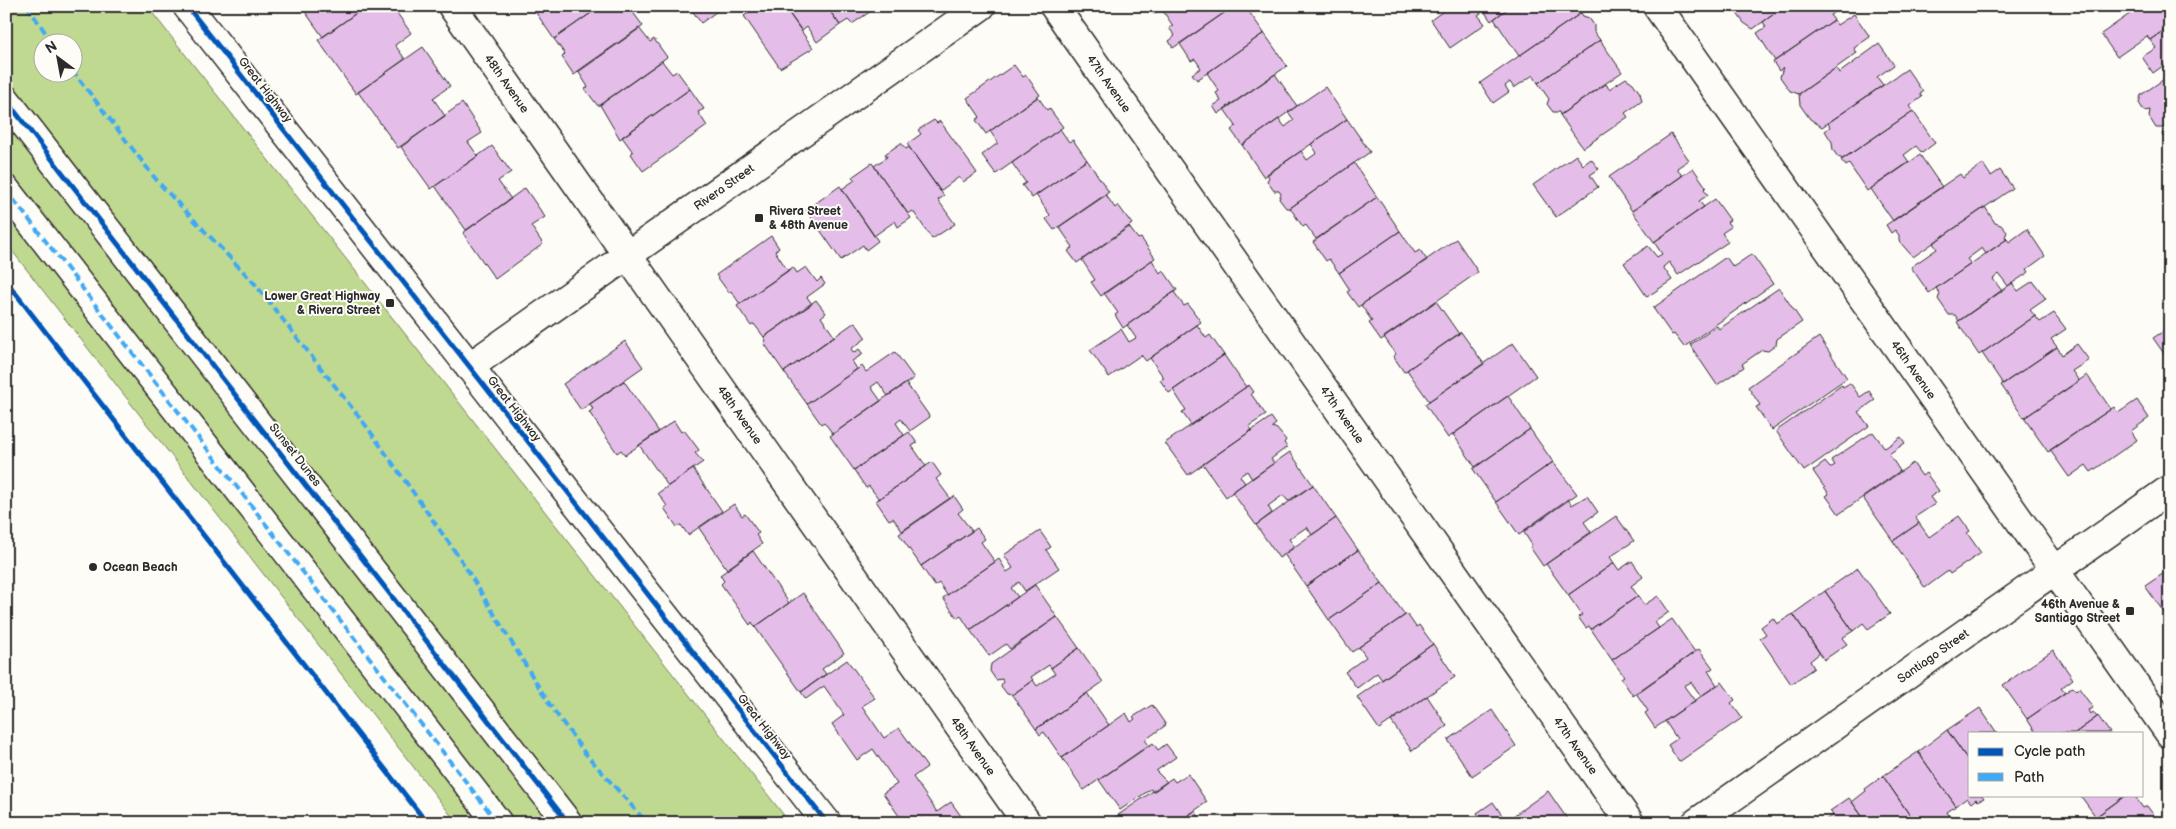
<svg xmlns="http://www.w3.org/2000/svg" width="2176" height="829" font-family="'Balsamiq Sans',sans-serif">
  <style>
    .green { fill: #c0d990; stroke: #76825e; fill-rule: evenodd }
    .building { fill: #e4bee8; stroke: #2b2b2b }
    .lines { fill: none; stroke-linecap: round; stroke-linejoin: round }
    .pedestrian-casing { stroke: #2b2b2b; stroke-width: 31 }
    .minor-casing { stroke: #2b2b2b; stroke-width: 31 }
    .tertiary-casing { stroke: #2b2b2b; stroke-width: 31 }
    .pedestrian { stroke: #fdfcf7; stroke-width: 28 }
    .minor { stroke: #fdfcf7; stroke-width: 28 }
    .tertiary { stroke: #fdfcf7; stroke-width: 28 }
    .quiet { stroke: #3fa9f5; stroke-width: 4; stroke-dasharray: 8 4; stroke-linecap: butt }
    .cycleway-casing { stroke: #fdfcf7; stroke-width: 8 }
    .cycleway { stroke: #0057b8; stroke-width: 5 }
    .poi-dot { fill: #2b2b2b; stroke: #fdfcf7; stroke-width: 2 }
    .labels { text-anchor: middle; dominant-baseline: central; stroke-width: 4; stroke-linejoin: round; paint-order: stroke }
    .street-label { font-size: 12px; fill: #2b2b2b; stroke: #fdfcf7 }
    .poi-label { font-size: 12px; font-weight: bold; fill: #2b2b2b; stroke: #fdfcf7; text-anchor: start }
  </style>
  <rect width="100%" height="100%" fill="#fdfcf7"/>
  <filter id="ink" filterUnits="userSpaceOnUse"><feTurbulence type="fractalNoise" baseFrequency=".02" numOctaves="2"/><feDisplacementMap in="SourceGraphic" scale="10" xChannelSelector="R" yChannelSelector="G"/><feConvolveMatrix kernelMatrix="1 2 1 2 8 2 1 2 1" color-interpolation-filters="sRGB"/></filter>
  <g filter="url(#ink)">
    <path class="green" d="M6,6h141l643,817h-333l-451,-580zM42,42h30v30h-30z"/>
    <path class="building" d="M301,6h65l-43,31z
      M366,6h26l19,27 -16,12 10,14 -49,35 -38,-54z
      M534,6h63l1,2 -44,31 -22,-32z
      M601,6h22l2,3 4,-2 14,19 -69,49 -12,-18 3,-3 -11,-15z
      M689,6h35l-23,17z
      M758,6h26l29,42 -33,20 -36,-52z
      M784,6h42l14,19 -23,17 -10,-15 -5,4z
      M826,6h44l-2,1 3,4 -19,13 -4,-4 -8,5z
      M1152,6h12l-10,8 -4,-6z
      M1164,6h70l-61,42 -4,-7 6,-5 -6,-8 4,-2 -12,-18z
      M1234,6h11l19,27 -67,47 -5,-6 9,-6 -6,-9 -4,2 -11,-17z
      M1450,6h61l-20,15 -7,-10 -6,4 7,9 -35,24 -19,-28z
      M1511,6h65l5,7 -62,43 -25,-37z
      M1735,6h50l-32,23 -9,-6 -8,-11z
      M1785,6l4,3 4,-3h51l-14,9 4,5 -59,41 -18,-28 9,-6 -3,-5z
      M2129,6h41v20l-20,14 -3,-4 -30,21 -16,-23 30,-21 -4,-5z
      M1581,13l2,3 6,2 5,7v7l6,8 -62,43 -5,-8 -19,13 -4,-6 -5,4 4,6 -16,11 -13,-20z
      M1854,14l16,23 -16,11 3,5 -58,41 -9,-3 -10,-14 3,-10 -4,4 -6,-9 61,-42 3,5z
      M2170,26v42l-3,-5 -14,10 -11,-16 14,-9 -6,-8z
      M639,28l11,14 4,-3 13,18 -69,49 -13,-17 3,-2 -10,-16z
      M1264,33l23,33 -69,48 -5,-8 8,-5 -5,-8 3,-2 -12,-18z
      M1600,40l22,32 -62,43 -1,-3h-6l-6,-8 2,-5 -11,-16z
      M1879,44l15,21 -17,12 6,8 -61,42 -12,-8 -10,-14 -1,-11 37,-26 3,5z
      M423,47l27,39 -17,12 12,18 -47,32 -40,-56z
      M662,61l10,13 5,-3 13,18 -70,50 -20,-34z
      M1014,65l9,12 3,-2 14,20 -54,39 -10,-14 4,-3 -13,-19z
      M1907,69l16,23 -3,2 2,3 -12,9 3,5 -70,48 -5,-2 -5,-7 -1,-8 -7,-11 5,-4 -2,-4z
      M1275,74l22,32 -55,39 -11,-15 5,-4 -12,-17z
      M2170,75v49l-6,4h-8l-7,-11 1,-7 -6,1 -5,-8 2,-8z
      M1626,78l7,5 7,10 2,8 -17,12 3,4 -45,31 -23,-33 46,-31 3,5z
      M1325,87l22,32 -83,58 -22,-32 37,-26 6,8 9,-7 -6,-8z
      M690,89l14,20 -6,3 9,14 -64,45 -12,-17 2,-2 -11,-15z
      M1038,97l9,13 2,-2 14,19 -67,47 -14,-19 16,-12 -8,-12z
      M462,103l20,30 -14,9 10,14 -47,33 -30,-42z
      M1913,111l22,32 -13,10 -6,-7 -12,9 5,7 -42,29 -18,-27 -3,2 -5,-6z
      M1347,119l23,33 -80,56h-4l-7,-9 2,-5 -2,-3h-5l-7,-10 2,-4 -2,-3 34,-23 6,9 10,-7 -6,-9z
      M934,120l3,3 3,-2 37,52 -14,9 -4,-5 -19,14 -33,-47 14,-10 -3,-4z
      M2170,124v18h-3l-5,-7 2,-7z
      M1060,129l9,13 4,-2 14,20 -55,38 -10,-13 4,-2 -14,-20z
      M1671,134l18,26 -12,8 5,8 -50,35 -23,-34z
      M901,143l5,6 3,-2 35,49 -6,4 17,24 -23,15 -19,-28 -5,3 -34,-48 13,-9 -2,-3z
      M492,146l19,26 -13,9 13,18 -45,31 -31,-44z
      M1576,155l7,10 8,-6 8,10 -9,6 8,12 -42,30 -23,-32z
      M1920,155l22,32 -49,34 -22,-32z
      M1087,160l22,32 -55,38 -8,-11 4,-4 -14,-20z
      M872,163l39,55 -13,9 -3,-6 -21,15 -32,-47 13,-9 -3,-3z
      M1354,163l23,34 -61,42 -10,-14 -3,2 -13,-19z
      M1983,164l8,12 9,-6 13,18 -100,69 -14,-16v-6l-4,-5 -4,3 -5,-8 74,-51 3,4z
      M1693,168l13,19 -2,2 4,6 -9,6 5,6 -50,35 -22,-31z
      M840,186l38,55 -12,9 -3,-5 -22,15 -35,-50z
      M525,188l20,29 -14,9 12,18 -48,35 -32,-46z
      M1106,195l9,13 3,-3 14,19 -55,39 -9,-12 5,-4 -14,-20z
      M1377,197l23,34 -61,42 -10,-14 -3,2 -13,-19z
      M1715,199l15,21 -3,2 4,5 -9,6 6,9 -50,33 -9,-13 -6,5 9,13 -25,17 -23,-34 24,-17 9,11 5,-3 -8,-12z
      M1985,207l10,16 6,2 6,7 -2,5 2,2 -21,15 -4,-6 -15,11 4,5 -42,29 -18,-26 26,-18 -4,-6z
      M1129,227l9,12 3,-1 14,20 -54,38 -10,-14 4,-2 -13,-20z
      M2027,229l18,27 -18,13 2,3 -21,14 -9,-12 -6,5 9,12 -43,30 -4,-6h-6l-11,-16 2,-5 -4,-6 71,-49 2,3z
      M1400,231l15,22 5,-3 7,10 -69,47 -11,-15 3,-2 -11,-17z
      M771,236l8,12 -4,3 13,20 -48,33 -9,-13 -2,2 -13,-18z
      M1456,239l22,33 -97,68 -12,-17 3,-2 -11,-16z
      M1752,254l21,30 -89,63 -10,-13 -2,1 -19,-27 73,-51 7,10z
      M1152,260l8,13 3,-3 14,20 -54,38 -8,-13 3,-2 -14,-20z
      M793,267l4,6 9,-6 11,15 4,-4 4,6 -18,13 5,7 -48,33 -10,-13 -3,2 -14,-20z
      M2033,281l13,18 -16,11 5,6 -56,39 -22,-33 55,-39 6,8z
      M1779,288l23,34 -25,17 -1,6 -8,6 -6,-1 -20,14 2,3 -27,18 -27,-40 27,-19 2,3z
      M1174,292l10,14 4,-2 13,18 -55,39 -5,-6 -32,22 -19,-27 31,-21 8,13 7,-4 -9,-13z
      M816,300l10,13 -5,4 13,19 -50,36 -20,-29 2,-2 -2,-4z
      M1436,301l23,33 -55,38 -11,-16 3,-2 -12,-17z
      M2054,313l12,16 -15,10 6,8 -54,37 -21,-31 53,-37 5,6z
      M855,322l11,16 -15,11 3,4 5,-4 4,5 -11,7 5,8 -50,35 -23,-32z
      M1197,325l9,13 4,-3 14,20 -55,38 -9,-13 4,-2 -14,-20z
      M2170,327v35l-17,-24z
      M1461,332l23,32 -55,37 -22,-31z
      M1819,337l28,41 -75,52 -16,-23 4,-2 -12,-18z
      M625,341l18,26 -62,43 -18,-26z
      M1513,343l23,33 -88,62 -23,-34z
      M2077,344l12,16 -17,11 7,10 -55,37 -23,-33 56,-38 5,8z
      M895,352l19,26 -26,18 -10,-14 -7,5 10,14 -48,33 -9,-12 -3,2 -14,-20 55,-38 4,6z
      M1224,355l22,32 -55,38 -9,-13 4,-2 -13,-20z
      M2087,375l24,34 -63,43 -24,-34z
      M624,381l35,51 -34,23 -4,-5 -4,3 -28,-41 4,-3 -3,-5z
      M906,383l24,34 -20,14 -9,-12 -5,4 8,12 -50,35 -24,-34z
      M1850,383l10,14 9,-6 6,9 -17,12 11,14 -65,45 -28,-40 66,-46 1,2z
      M1249,385l5,7 -3,2 15,21 -17,11 3,4 -64,45 -23,-32z
      M1508,396l22,33 -55,38 -22,-33z
      M2137,400l12,18 -18,13 6,9 -46,32 -5,-7 -17,12 -19,-27 64,-43 4,6z
      M1271,417l5,7 -4,3 5,2 9,11 -2,3 3,4 -16,12 3,4 -22,16 -5,-8 -7,5 5,7 -19,14 -23,-33z
      M674,421l7,11 3,-2 15,20 -4,3 8,9 -35,24 -29,-41z
      M1530,429l23,33 -57,40 -23,-33z
      M909,432l8,11 -5,3 14,20 -47,33 -10,-13 -3,2 -12,-18z
      M1873,432l12,16 16,-11 4,6 -16,11 11,17 -61,43 -13,-18 3,-2 -16,-23 12,-9 5,6 5,-3 -4,-5z
      M1290,452l23,33 -25,16 -5,-6 -15,11 4,7 -16,12 -24,-33z
      M932,462l9,13 -5,4 14,19 -48,33 -9,-13 -4,2 -13,-19z
      M1553,462l24,32 -58,41 -23,-33z
      M1913,463l9,13 4,-3 13,18 -9,6 5,7 -20,13 4,6 -26,18 -30,-43z
      M693,469l29,42 -34,24 -7,-10 -4,2 -13,-19 3,-2 -9,-13z
      M1313,485l23,33 -24,17 -5,-8 -18,12 6,8 -16,11 -23,-33z
      M954,496l9,13 -5,4 14,18 -51,35 -22,-32z
      M1587,496l11,16 -14,10 7,10 -48,34 -13,-19 2,-2 -9,-14 45,-32 4,6z
      M734,504l8,12 3,-2 14,19 -3,2 6,9 -35,25 -28,-41z
      M1616,516l18,25 -24,16 4,6 -46,32 -22,-31z
      M1959,516l11,15 -3,2 14,20 -31,21 -2,-3 -23,17 -32,-47 26,-18 10,14z
      M1336,518l22,32 -52,36 -22,-32z
      M977,528l8,11 -4,3 14,20 -48,33 -8,-12 -4,3 -14,-20z
      M1040,531l11,16 -5,3 13,18 -34,23 -6,-9 -8,6 7,9 -48,33 -9,-14 -4,2 -14,-20 56,-39 8,13 6,-4 -9,-13z
      M1358,550l24,33 -53,37 -23,-34z
      M753,551l36,52 -34,24 -3,-5 -2,3 -29,-41 3,-3 -4,-6z
      M1632,561l11,16 -12,9 7,10 -47,33 -2,-3 -3,2 -8,-11 4,-2 -14,-20 46,-32 5,7z
      M1858,568l32,46 -22,15 -5,-6 -10,8 -28,-40z
      M2170,569v48l-2,1 -23,-32z
      M1382,583l23,32 -53,37 -23,-32z
      M1035,585l22,32 -47,32 -4,-5 -17,12 -19,-26z
      M1825,591l28,40 -11,7 5,6 -23,16 -31,-46z
      M803,593l41,60 -22,16 4,5 -25,18 -46,-65z
      M1638,596l6,9 14,-9 11,16 -14,10 4,6 -47,32 -21,-31z
      M1407,614l9,13 3,-2 14,19 -51,36 -5,-7 -20,15 -12,-16 21,-15 -7,-10z
      M1793,614l27,39 -10,8 4,7 -23,16 -31,-46 6,-4 -5,-7 12,-9 4,6z
      M1057,617l22,31 -28,20 -2,-3 -18,12 2,3 -21,15 -5,-1 -6,-8 2,-5 -1,-2 -6,1 -6,-9 1,-7z
      M1672,619l23,33 -62,44 -12,-18 3,-2 -12,-16z
      M1433,644l22,33 -76,52 -22,-32z
      M1079,648l24,34 -67,47 -24,-34 21,-15 4,6 18,-12 -4,-6z
      M1699,649l14,19 -5,3 9,14 -16,11 -10,-14 -7,4 11,15 -40,27 -10,-15 3,-2 -12,-18z
      M2053,650l20,29 -12,9 4,5 -38,26 -24,-34z
      M847,660l28,38 -13,8 22,32 15,-10 28,39 -14,10 24,35 14,-10 15,21h-40l-4,-5 -7,5h-11l-21,-30 14,-9 -24,-35 -16,11 -25,-36 12,-9 -20,-29 -18,13 -5,-7z
      M1722,682l13,18 -4,3 11,15 -63,44 -11,-17 9,-6 -12,-18z
      M2073,687l3,4 3,-3 14,20 -5,2 2,4 3,-2 4,5 -22,16h-39l-9,-14z
      M1087,693l22,32 -47,33 -18,-26 -4,3 -4,-6z
      M1427,696l20,30 -35,25 -21,-30z
      M1152,705l14,20 -21,15 4,5 -65,45 -22,-32 64,-45 5,9 4,-3 -2,-2z
      M1980,708l17,25h-27v30l-23,-33z
      M1492,710l24,36 -44,30 -24,-36z
      M2098,716l12,17h-35l22,-16z
      M1947,730l23,33v32h12l2,3 -6,3 -2,-2 -5,4 -4,-5 -11,8 -38,-54z
      M1153,743l5,7 8,-6 10,13 -20,14 11,11 -14,10 -2,-3 -31,21 -21,-30z
      M1918,752l38,54 -9,6 6,11h-17l-2,-2 -2,2h-17l-32,-47z
      M1188,774l19,28 -30,21 -69,-1 64,-44 3,4z
      M1883,776l32,47h-48l-15,-21 14,-11 -1,-2z
      M1548,791l22,32h-62l-2,-2z
      M2080,795h46l-30,22z
      M2126,795h8l9,13 4,-2 11,15 -71,2z
      M1849,798l18,25h-46l12,-8 -3,-4z
      M1493,802l13,19 2,2h-25l-6,-10z
      M1195,811l8,12h-26z"/>
    <g class="lines">
      <defs>
        <path id="pedestrian" d="M6,100l562,723
          M6,190l492,633"/>
        <g id="minor">
          <path id="s1" d="M452,6l575,817"/>
          <path id="s2" d="M1054,6l576,817"/>
          <path id="s3" d="M1657,6l513,728"/>
          <path id="s4" d="M469,367l512,-361"/>
          <path id="s5" d="M1696,823l474,-334"/>
        </g>
        <path id="tertiary" d="M187,6l640,817"/>
      </defs>
      <use href="#pedestrian" class="pedestrian-casing"/>
      <use href="#minor" class="minor-casing"/>
      <use href="#tertiary" class="tertiary-casing"/>
      <use href="#pedestrian" class="pedestrian"/>
      <use href="#minor" class="minor"/>
      <use href="#tertiary" class="tertiary"/>
      <path class="quiet" d="M27,6l25,36
        M72,70l86,112 97,102 112,143 94,133 89,145 34,47 63,71
        M6,190l492,633"/>
      <defs>
        <path id="cycleway" d="M187,6l640,817
          M6,100l562,723
          M6,281l421,542"/>
      </defs>
      <use href="#cycleway" class="cycleway-casing"/>
      <use href="#cycleway" class="cycleway"/>
    </g>
  </g>
  <g class="poi-dot">
    <rect x="754" y="213" width="10" height="10" rx="2.5"/>
    <rect x="385" y="298" width="10" height="10" rx="2.5"/>
    <circle cx="93" cy="567" r="5"/>
    <rect x="2125" y="606" width="10" height="10" rx="2.5"/>
  </g>
  <g class="labels">
    <g class="street-label">
      <text stroke="none"><textPath href="#s2" startOffset="95">47th Avenue</textPath></text>
      <text stroke="none"><textPath href="#s1" startOffset="95">48th Avenue</textPath></text>
      <text transform="translate(265 90) rotate(52)">Great Highway</text>
      <text stroke="none"><textPath href="#s4" startOffset="312">Rivera Street</textPath></text>
      <text stroke="none"><textPath href="#s3" startOffset="445">46th Avenue</textPath></text>
      <text transform="translate(514 409) rotate(52)">Great Highway</text>
      <text stroke="none"><textPath href="#s2" startOffset="500">47th Avenue</textPath></text>
      <text stroke="none"><textPath href="#s1" startOffset="500">48th Avenue</textPath></text>
      <text transform="translate(295 455) rotate(52)">Sunset Dunes</text>
      <text stroke="none"><textPath href="#s5" startOffset="290">Santiago Street</textPath></text>
      <text transform="translate(764 727) rotate(52)">Great Highway</text>
      <text stroke="none"><textPath href="#s1" startOffset="905">48th Avenue</textPath></text>
      <text stroke="none"><textPath href="#s2" startOffset="905">47th Avenue</textPath></text>
    </g>
    <g class="poi-label">
      <text x="769" y="211">Rivera Street<tspan x="769" dy="14">&amp; 48th Avenue</tspan></text>
      <text x="380" y="296" text-anchor="end">Lower Great Highway<tspan x="380" dy="14">&amp; Rivera Street</tspan></text>
      <text x="103" y="567">Ocean Beach</text>
      <text x="2120" y="604" text-anchor="end">46th Avenue &amp;<tspan x="2120" dy="14">Santiago Street</tspan></text>
    </g>
  </g>
  <rect width="2176" height="829" fill="none" stroke="#fdfcf7" stroke-width="25"/>
  <rect x="12" y="12" width="2151" height="804" fill="none" stroke="#2b2b2b" stroke-width="2" filter="url(#ink)"/>
  <rect x="1968" y="732" width="175" height="65" fill="#fdfcf7" stroke="#a9a8a5"/>
  <rect x="1978" y="748" width="25" height="8" fill="#0057b8" stroke="#a9a8a5"/>
  <text x="2014" y="756" font-size="15" fill="#2b2b2b">Cycle path</text>
  <rect x="1978" y="773" width="25" height="8" fill="#3fa9f5" stroke="#a9a8a5"/>
  <text x="2014" y="782" font-size="15" fill="#2b2b2b">Path</text>
  <g transform="translate(58 58) rotate(328)"><circle r="24" fill="#fdfcf7" stroke="#a9a8a5"/>
  <path d="M0-4L9 19L0 12L-9 19Z" fill="#2b2b2b"/>
  <text y="-8" font-size="14" font-weight="bold" text-anchor="middle" fill="#2b2b2b">N</text>
  </g>
</svg>
